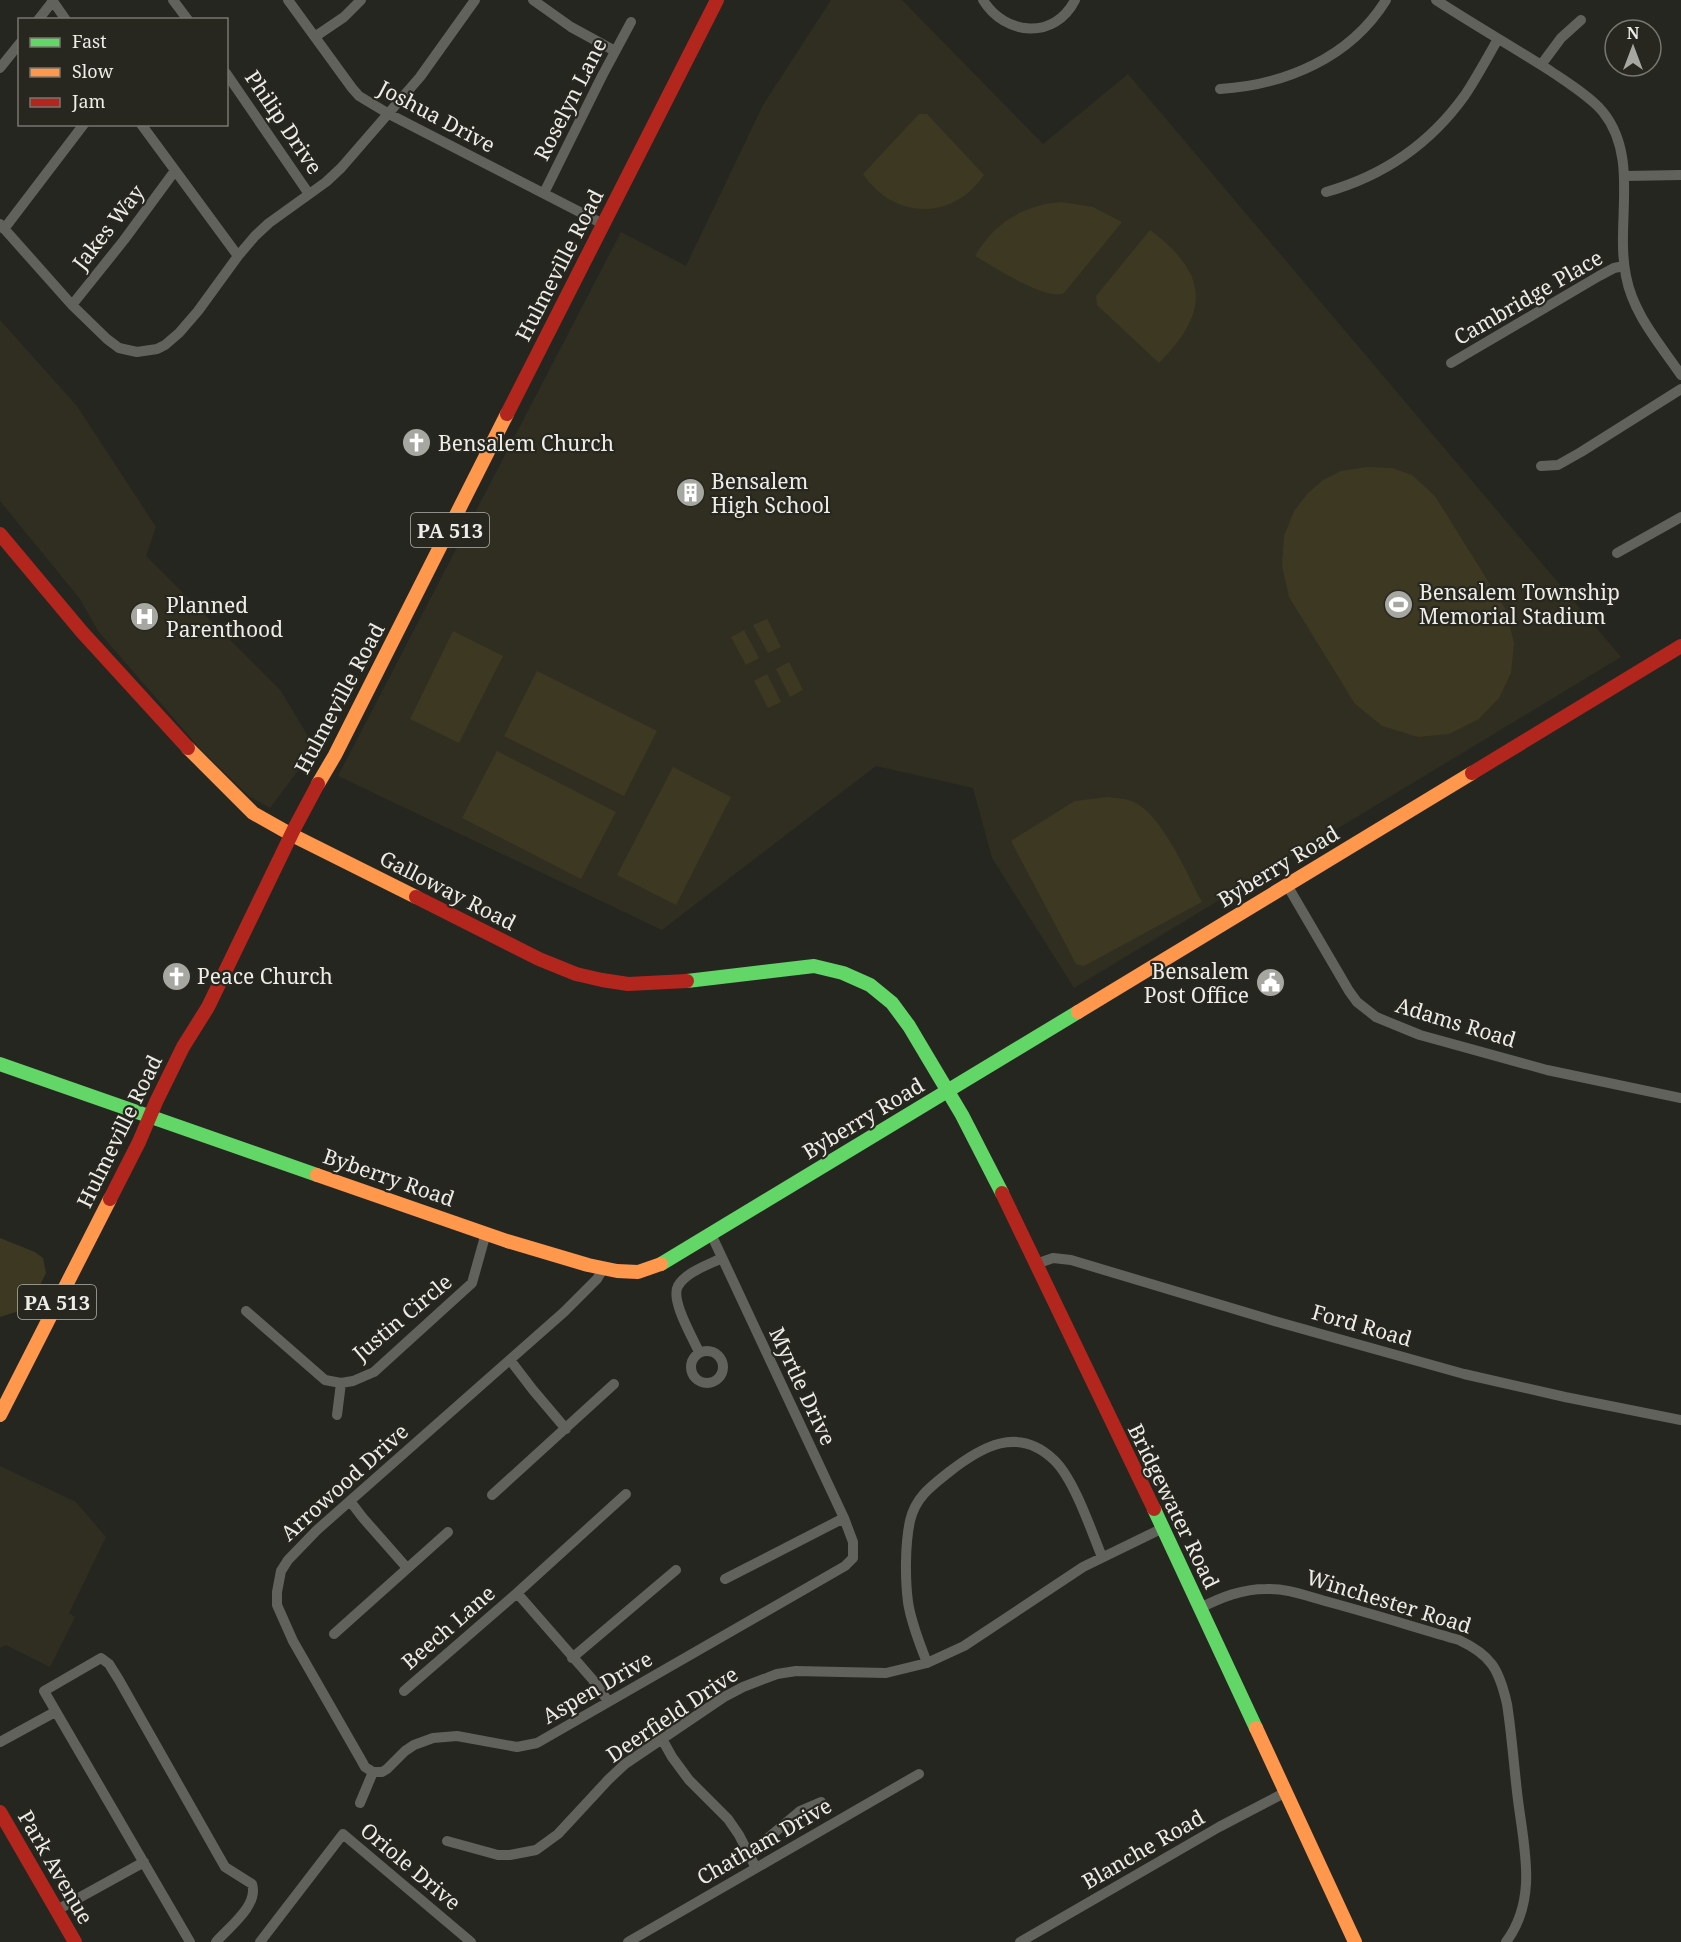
<svg xmlns="http://www.w3.org/2000/svg" width="1681" height="1942" font-family="'Noto Serif',serif">
  <style>
    .built { fill: #302e20 }
    .green { fill: #3c3822 }
    .lines { fill: none; stroke-linecap: round; stroke-linejoin: round }
    .street { stroke: #62625d; stroke-width: 10 }
    .fast { stroke: #63d668; stroke-width: 14 }
    .slow { stroke: #ff974d; stroke-width: 14 }
    .jam { stroke: #b3261e; stroke-width: 14 }
    .labels { text-anchor: middle; dominant-baseline: central; stroke-width: 4.5; stroke-linejoin: round; paint-order: stroke }
    .shield { fill: #28271f; stroke: #b2b1ab; stroke-width: 1.5 }
    .shield-label { font-size: 20px; font-weight: bold; fill: #edece7 }
    .street-label { font-size: 21px; fill: #edece7; stroke: #28271f }
    .poi-label { font-size: 21px; fill: #edece7; stroke: #28271f; text-anchor: start }
  </style>
  <rect width="100%" height="100%" fill="#262621"/>
  <path class="built" d="M831,0h71l141,144 85,-70 493,583 -547,331 -82,-130 -19,-70 -97,-22 -214,164 -324,-154 283,-544 65,34 77,-161z
    M0,320l77,86 79,121 -10,29 135,135 34,57 -45,60 -21,-12 -46,-44 -105,-121 -18,-32 -80,-98z
    M0,1466l76,36 30,35 -37,76 6,4 -25,50 -44,-22 -6,3z"/>
  <path class="green" d="M919,114h8l57,61c-31,46 -90,45 -121,-1z
    M1061,202l32,5 29,15 -58,71c-19,8 -71,-27 -89,-37 19,-33 48,-51 86,-54z
    M1150,230c59,44 60,82 9,133l-62,-58 -1,-9z
    M1367,467l25,1 20,7 23,21 71,114 8,33 -3,30 -12,25 -20,21 -30,15 -31,3 -36,-11 -27,-22 -66,-107 -7,-31 2,-30 10,-25 14,-18 15,-13 18,-9z
    M767,619l14,28 -13,6 -15,-28z
    M744,630l15,28 -13,7 -15,-28z
    M453,631l50,25 -44,87 -49,-24z
    M789,662l14,28 -13,7 -14,-28z
    M537,671l120,60 -33,65 -120,-60z
    M767,674l14,28 -13,6 -14,-27z
    M497,751l119,61 -35,67 -119,-61z
    M673,767l58,30 -55,108 -59,-30z
    M1107,797c9,1 19,1 27,5 29,14 53,72 68,100l-118,64 -8,-2 -65,-123 57,-36 7,-4z
    M0,1238l35,14 8,6 3,15 -7,14 -9,12 -14,13 -16,5z"/>
  <g class="lines">
    <path class="street" d="M52,0l14,20
      M173,0l15,20
      M288,0l64,88 7,8 30,18 214,110
      M533,0l38,27 44,24
      M983,0c22,36 72,40 92,0
      M1436,0c37,24 75,46 113,70 16,11 42,27 54,42 37,46 12,111 23,164 7,38 34,68 55,99
      M38,20l15,-19
      M316,36l28,-19 17,-17
      M1541,65l20,-27 20,-18
      M0,68l20,-25
      M226,73l83,121
      M1220,89c65,-4 130,-31 166,-89
      M141,124l97,132
      M1625,176l56,-1
      M1326,192c57,-16 104,-48 139,-97 12,-18 22,-37 33,-56
      M544,193l58,-117 29,-54
      M0,224l72,81 35,34 12,9 18,4 20,-3 8,-4 14,-12 19,-22 40,-55 17,-20 14,-13 57,-41 15,-14 79,-91 55,-77
      M4,229l80,-105
      M72,305l52,-65 50,-68
      M1451,363l148,-87 15,-8 10,-2
      M1541,466l17,-1 23,-13 100,-63
      M1617,553l64,-36
      M1287,885l62,106 8,11 19,15 44,18 127,35 134,28
      M1036,1264l17,-6 18,2 200,60 193,54 101,23 116,23
      M246,1311l79,69 16,3 12,-2 21,-9 98,-89 14,-50
      M691 1367a16 16 0 1 1 32 0a16 16 0 1 1-32 0Z
      M699,1352c-6,-14 -29,-52 -21,-66 8,-14 30,-21 44,-28
      M510,1360l23,30 33,39
      M337,1415l4,-32
      M492,1495l122,-111
      M350,1501l13,17 44,50
      M725,1579l119,-61
      M517,1593l76,87 15,21
      M1200,1608c22,-11 42,-19 66,-19 21,-1 40,7 59,12 45,12 89,26 134,39 32,15 40,29 48,64 5,32 7,64 11,96 6,48 20,99 -12,142
      M334,1634l114,-102
      M572,1658l104,-88
      M927,1663c-7,-19 -16,-40 -19,-61 -3,-23 -3,-58 2,-81 5,-23 21,-35 39,-49 32,-25 69,-47 105,-12 20,19 37,70 48,97
      M404,1691l113,-98 109,-99
      M662,1739l10,18 17,23 39,39 11,16 17,33
      M0,1742l55,-30
      M373,1772h9l5,-3 18,-18 9,-6 19,-7 24,-2 60,11 20,-4 308,-177 8,-8v-16l-9,-24 -133,-284
      M373,1772l-8,-5 -5,-9 -67,-117 -16,-36v-13l4,-21 7,-11 29,-30 247,-218 33,-33 6,-10
      M360,1803l13,-31
      M447,1841l51,14h12l26,-5 22,-16 50,-54 17,-16 99,-67 19,-10 34,-13 19,-3 90,2 41,-10 37,-17 119,-79 80,-39
      M749,1854l51,-43 21,-9
      M57,1910l87,-48
      M190,1942l-146,-251 57,-33 8,6 10,16 106,187 27,17c7,21 -23,43 -36,58
      M260,1942l83,-108 128,108
      M628,1942l291,-168
      M1020,1942l199,-115 67,-35"/>
    <path class="fast" d="M687,981l127,-15 29,7 27,12 22,18 17,23 53,89 40,78
      M0,1064l317,111
      M661,1264l417,-252
      M1154,1509l102,219"/>
    <path class="slow" d="M188,748l65,65 39,22 124,62
      M318,784l17,-29 172,-341
      M1078,1012l394,-239
      M317,1175l190,66 81,24 29,6 21,1 23,-8
      M0,1415l110,-216
      M1256,1728l99,214"/>
    <path class="jam" d="M507,414l210,-414
      M0,534l82,98 106,116
      M1472,773l209,-127
      M416,897l123,62 37,15 26,6 26,4 59,-3
      M1002,1193l152,316
      M110,1199l29,-57 17,-40 27,-55 25,-40 86,-178 24,-45
      M0,1812l75,130"/>
  </g>
  <defs>
    <symbol id="church-disc" viewBox="-11 -11 22 22"><circle r="9.5" fill="#a7a7a2" stroke="#28271f"/><path d="M-1.2-6h2.4v3.5h3.3v2.4h-3.3V6h-2.4V-.1h-3.3v-2.4h3.3Z" fill="#fff"/></symbol>
    <symbol id="building-disc" viewBox="-11 -11 22 22"><circle r="9.5" fill="#a7a7a2" stroke="#28271f"/><path d="M-4-6H4V6H1V3H-1V6H-4ZM-2.5-4.3h1.7v1.8h-1.7ZM.8-4.3h1.7v1.8H.8ZM-2.5-1h1.7V.8h-1.7ZM.8-1h1.7V.8H.8Z" fill="#fff"/></symbol>
    <symbol id="stadium-disc" viewBox="-11 -11 22 22"><circle r="9.5" fill="#a7a7a2" stroke="#28271f"/><path d="M0-5a6.5 5 0 1 0 0 10a6.5 5 0 1 0 0-10ZM-3.5-1.8h7v3.6h-7Z" fill="#fff"/></symbol>
    <symbol id="hospital-disc" viewBox="-11 -11 22 22"><circle r="9.5" fill="#a7a7a2" stroke="#28271f"/><path d="M-5-5h3v3.5h4V-5h3V5h-3V1.5h-4V5h-3Z" fill="#fff"/></symbol>
    <symbol id="civic-disc" viewBox="-11 -11 22 22"><circle r="9.5" fill="#a7a7a2" stroke="#28271f"/><path d="M-.6-6.5H3V-4.5H.6V-3L4-1V1h2V6H-6V1h2V-1L-.6-3ZM-1.2 2.5V6h2.4V2.5Z" fill="#fff"/></symbol>
  </defs>
  <g fill-rule="evenodd">
    <use href="#church-disc" x="400" y="426" width="33" height="33"/>
    <use href="#building-disc" x="674" y="476" width="33" height="33"/>
    <use href="#stadium-disc" x="1382" y="588" width="33" height="33"/>
    <use href="#hospital-disc" x="128" y="600" width="33" height="33"/>
    <use href="#church-disc" x="160" y="960" width="33" height="33"/>
    <use href="#civic-disc" x="1254" y="966" width="33" height="33"/>
  </g>
  <g class="labels">
    <g class="shield">
      <rect x="411" y="513" width="78" height="34" rx="4.5"/>
      <rect x="18" y="1285" width="78" height="34" rx="4.5"/>
    </g>
    <g class="shield-label">
      <text x="450" y="530">PA 513</text>
      <text x="57" y="1302">PA 513</text>
    </g>
    <g class="street-label">
      <text transform="translate(570 99) rotate(-63)">Roselyn Lane</text>
      <text transform="translate(437 116) rotate(28)">Joshua Drive</text>
      <text transform="translate(284 122) rotate(56)">Philip Drive</text>
      <text transform="translate(108 227) rotate(-52)">Jakes Way</text>
      <text transform="translate(559 265) rotate(-63)">Hulmeville Road</text>
      <text transform="translate(1528 297) rotate(-30)">Cambridge Place</text>
      <text transform="translate(339 698) rotate(-62)">Hulmeville Road</text>
      <text transform="translate(1278 866) rotate(-31)">Byberry Road</text>
      <text transform="translate(448 890) rotate(27)">Galloway Road</text>
      <text transform="translate(1456 1022) rotate(17)">Adams Road</text>
      <text transform="translate(863 1118) rotate(-31)">Byberry Road</text>
      <text transform="translate(119 1131) rotate(-64)">Hulmeville Road</text>
      <text transform="translate(389 1177) rotate(19)">Byberry Road</text>
      <text transform="translate(402 1317) rotate(-40)">Justin Circle</text>
      <text transform="translate(1362 1325) rotate(16)">Ford Road</text>
      <text transform="translate(803 1386) rotate(65)">Myrtle Drive</text>
      <text transform="translate(344 1482) rotate(-42)">Arrowood Drive</text>
      <text transform="translate(1174 1506) rotate(64)">Bridgewater Road</text>
      <text transform="translate(1389 1601) rotate(17)">Winchester Road</text>
      <text transform="translate(448 1627) rotate(-41)">Beech Lane</text>
      <text transform="translate(597 1687) rotate(-30)">Aspen Drive</text>
      <text transform="translate(672 1714) rotate(-34)">Deerfield Drive</text>
      <text transform="translate(764 1841) rotate(-30)">Chatham Drive</text>
      <text transform="translate(1143 1849) rotate(-30)">Blanche Road</text>
      <text transform="translate(411 1866) rotate(40)">Oriole Drive</text>
      <text transform="translate(56 1867) rotate(60)">Park Avenue</text>
    </g>
    <g class="poi-label">
      <text x="438" y="443">Bensalem Church</text>
      <text x="711" y="481">Bensalem<tspan x="711" dy="24">High School</tspan></text>
      <text x="1419" y="592">Bensalem Township<tspan x="1419" dy="24">Memorial Stadium</tspan></text>
      <text x="166" y="605">Planned<tspan x="166" dy="24">Parenthood</tspan></text>
      <text x="1249" y="971" text-anchor="end">Bensalem<tspan x="1249" dy="24">Post Office</tspan></text>
      <text x="197" y="976">Peace Church</text>
    </g>
  </g>
  <rect x="18" y="18" width="210" height="108" fill="#28271f" stroke="#77766f" stroke-width="1.5"/>
  <rect x="30" y="38" width="30" height="9" fill="#63d668" stroke="#77766f" stroke-width="1.5"/>
  <text x="72" y="48" font-size="18" fill="#edece7">Fast</text>
  <rect x="30" y="68" width="30" height="9" fill="#ff974d" stroke="#77766f" stroke-width="1.5"/>
  <text x="72" y="78" font-size="18" fill="#edece7">Slow</text>
  <rect x="30" y="98" width="30" height="9" fill="#b3261e" stroke="#77766f" stroke-width="1.5"/>
  <text x="72" y="108" font-size="18" fill="#edece7">Jam</text>
  <g transform="translate(1633 48)"><circle r="28" fill="#28271f" stroke="#77766f" stroke-width="1.5"/>
  <path d="M0-4.5L10 22L0 15L-10 22Z" fill="#a7a7a2"/>
  <text y="-9" font-size="16" font-weight="bold" text-anchor="middle" fill="#edece7">N</text>
  </g>
</svg>
